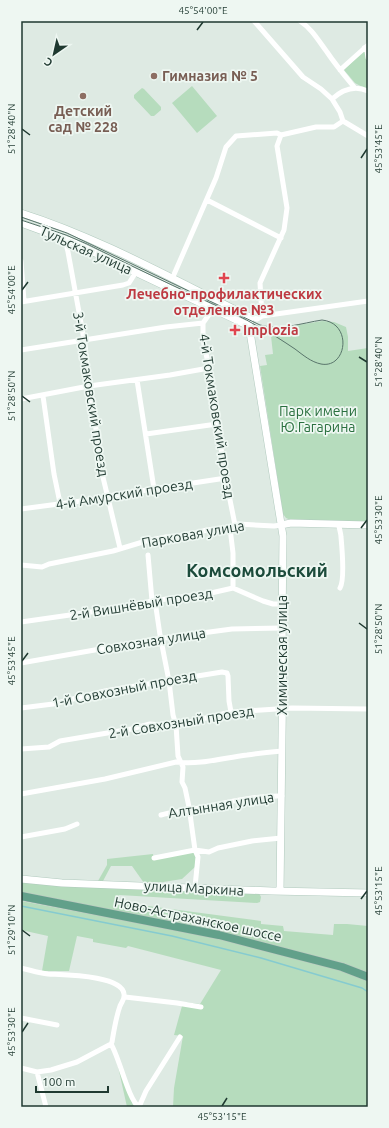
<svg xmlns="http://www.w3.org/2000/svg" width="389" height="1128" font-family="Ubuntu,sans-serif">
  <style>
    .green { fill: #b6dcbd }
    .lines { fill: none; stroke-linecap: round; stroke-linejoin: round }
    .stream { stroke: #85cbd0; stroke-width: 1.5 }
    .secondary-casing { stroke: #b1cabe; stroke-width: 8 }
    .primary-casing { stroke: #bcc4c1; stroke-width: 9 }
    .street { stroke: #fff; stroke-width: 5 }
    .secondary { stroke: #fff; stroke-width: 7 }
    .primary { stroke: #62a08a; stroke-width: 8 }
    .tram { stroke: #59756b; stroke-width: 1 }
    .ticks { fill: none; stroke: #1f3930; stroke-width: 1.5 }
    .education-dot { fill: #8d6e63; stroke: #eef7f2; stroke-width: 1.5 }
    .health-dot { fill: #e0444e; stroke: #eef7f2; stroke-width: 1.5 }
    .labels { text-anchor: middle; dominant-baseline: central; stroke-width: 3.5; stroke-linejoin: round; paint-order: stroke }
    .education-label { font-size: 14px; font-weight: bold; fill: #785e54; stroke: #eef7f2; text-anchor: start }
    .street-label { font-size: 14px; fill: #1f3930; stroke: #eef7f2 }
    .health-label { font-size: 14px; font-weight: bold; fill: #be3a42; stroke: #eef7f2 }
    .park-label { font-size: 14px; fill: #2a703f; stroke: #eef7f2 }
    .district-label { font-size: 18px; font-weight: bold; fill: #1c4b3b; stroke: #eef7f2 }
    .neatline { fill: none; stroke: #1f3930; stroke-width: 1.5 }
    .ticks-label { font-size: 10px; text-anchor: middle; fill: #1f3930 }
  </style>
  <rect width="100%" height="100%" fill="#deeae3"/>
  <path class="green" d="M367,47l1,4v39l-13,-7 -11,-13z
    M192,86l25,30 -20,17 -25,-30z
    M142,88l2,1 17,18v3l-7,6h-3l-17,-18v-3z
    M322,321l12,1 12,5 2,10v14l20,-3v175l-75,-2 -7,-3 -3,-4 -23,-148 7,-1 -2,-10 8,-1 -2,-18 4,-7z
    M192,852l3,1 1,3 -1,11 -13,12 -25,4h-13l-12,-17h-21l-8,15h-5l9,-16v-6l46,-5 1,5z
    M21,881l238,12 2,4 -1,5 -3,1 -138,-8 -1,7 143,19v3l22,2 1,5 49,4 1,-11h13l21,2v47l-6,-3 -341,-76z
    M21,901l198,37 123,33 26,10v126h-195l1,-19 9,-52 -9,-1 8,-29 2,-4 16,2 21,-34 -93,-24 -2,2 -33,-6v-3l-16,-3 -8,35h-27l6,-35 -27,-6z
    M117,1062l16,43 2,2h-8z"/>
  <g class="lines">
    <path class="stream" d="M21,906l151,30 89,22 101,30 6,4"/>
    <defs>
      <path id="secondary" d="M21,213c79,25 155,68 229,104l-1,9 34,210 -1,92 1,31 -3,232
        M21,223l49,18 179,85
        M281,525l10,-2 77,2
        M21,879l41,4 210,8 96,2"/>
      <path id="primary" d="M21,896l198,39 123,32 26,10"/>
    </defs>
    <use href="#secondary" class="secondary-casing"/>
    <use href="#primary" class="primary-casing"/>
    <path class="street" d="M254,21l49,56 18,12 11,10 8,13 3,9 25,15
      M300,21c12,8 18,19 27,31 8,12 18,24 27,35
      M364,48l3,3 1,7
      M340,70l28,-25
      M332,99c11,-10 23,-14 36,-8
      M207,200l74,38
      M70,241l-3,7 1,4 17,93 3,35 9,55 4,34 19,79
      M21,261l3,40
      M172,279l44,-101 10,-31 10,-11 41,-3 4,2 35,-8h18l9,-6
      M21,302l102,-17 6,-2 7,-11
      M213,309l-10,14v16l6,29 16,107 10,50
      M262,316l-2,-33 24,-53 3,-22 -10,-62 4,-11
      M250,317l7,2 5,-3 106,-15
      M21,350l145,-23 37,-4
      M137,380l17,109
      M43,396l11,78 6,29
      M21,399l68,-13 81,-11 39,-7
      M146,434l71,-10
      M21,509l83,-11 10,-3 112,-17
      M339,525c0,4 2,8 2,12 1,11 4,43 -1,51
      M230,528l3,25v35
      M148,555l4,46
      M21,565l21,2 7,-3 64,-13 33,-10 20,-4 23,-2 18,-5 23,-2 8,-4 36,2 7,-1
      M155,601l5,34 9,46 4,34 3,10 2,31 5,11 -1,15 3,6 4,19 6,43 3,7 -3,30
      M21,622l105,-15 26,-6 59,-8 22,-5 30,13 10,3h10
      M21,663l136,-24 75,-10 50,-1
      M21,708l32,-4 52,-13 117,-19 5,1 1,3 1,25 2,11
      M21,749l28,-2 11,-6 71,-12 19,-5 22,2 59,-14 61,-4 76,1
      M21,794l84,-15 71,-17c24,3 47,-4 71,-7 12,-2 23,-3 35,-4
      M161,815c10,-3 18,-3 28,-5 28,-5 64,-15 93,-14
      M21,837l44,-8 12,-5
      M154,858l41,-8 14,2 9,-4 34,-7 29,-3
      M21,968c9,2 18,5 27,6 15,1 74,1 76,20 1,5 -2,7 -4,12 -4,11 -6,24 -8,36l-1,2 -34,18 -26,8 -14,2 -16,-4
      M125,997l52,6 24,4
      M21,1018l36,7
      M111,1044c9,15 17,55 28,63l7,-16 34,-54
      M37,1072l9,35"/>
    <use href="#secondary" class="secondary"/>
    <use href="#primary" class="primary"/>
    <path class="tram" d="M21,217l46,16 193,92c20,6 42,-2 62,-5 31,3 25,49 -1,44 -10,-2 -18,-9 -26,-15 -12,-8 -24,-16 -36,-22 -18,-11 -38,-19 -57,-28 -39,-18 -77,-36 -115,-55l-21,-9 -45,-15"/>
  </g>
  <path class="ticks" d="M197,30l6,-8M22,129l8,6M361,158l6,-9M22,290l6,-8M359,357l8,5M22,396l8,6M361,528l6,-8M359,623l8,6M22,661l6,-8M361,899l6,-8M22,930l8,6M22,1032l6,-9M222,1106l5,-8"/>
  <g class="education-dot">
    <circle cx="154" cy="76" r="4"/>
    <circle cx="83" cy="96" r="4"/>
  </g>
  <g class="health-dot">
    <path d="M222 272h4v4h4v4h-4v4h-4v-4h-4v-4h4z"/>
    <path d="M233 324h4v4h4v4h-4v4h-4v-4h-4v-4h4z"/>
  </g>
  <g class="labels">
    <g class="education-label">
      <text x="162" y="76">Гимназия № 5</text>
      <text x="83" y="111" text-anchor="middle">Детский<tspan x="83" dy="16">сад № 228</tspan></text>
    </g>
    <g class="street-label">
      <text transform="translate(86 250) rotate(24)">Тульская улица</text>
      <text transform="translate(91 394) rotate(81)">3-й Токмаковский проезд</text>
      <text transform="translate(217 416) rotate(81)">4-й Токмаковский проезд</text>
      <text transform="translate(124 494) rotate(-9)">4-й Амурский проезд</text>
      <text transform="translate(193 534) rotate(-10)">Парковая улица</text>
      <text transform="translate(141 604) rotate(-9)">2-й Вишнёвый проезд</text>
      <text transform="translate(151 641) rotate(-9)">Совхозная улица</text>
      <text transform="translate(282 655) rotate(-90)">Химическая улица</text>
      <text transform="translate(124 689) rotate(-11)">1-й Совхозный проезд</text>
      <text transform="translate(181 722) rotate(-9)">2-й Совхозный проезд</text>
      <text transform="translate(221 805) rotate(-9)">Алтынная улица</text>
      <text transform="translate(194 888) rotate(3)">улица Маркина</text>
      <text transform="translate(198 919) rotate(12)">Ново-Астраханское шоссе</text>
    </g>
    <g class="health-label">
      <text x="224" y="294">Лечебно-профилактических<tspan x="224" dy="16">отделение №3</tspan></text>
      <text x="243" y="330" text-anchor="start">Implozia</text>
    </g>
    <g class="park-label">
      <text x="318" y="411">Парк имени<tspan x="318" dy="16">Ю.Гагарина</tspan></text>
    </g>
    <g class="district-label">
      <text x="257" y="570">Комсомольский</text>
    </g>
  </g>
  <rect width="389" height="1128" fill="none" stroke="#eef7f2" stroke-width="44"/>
  <g transform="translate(54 54) rotate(214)" stroke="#eef7f2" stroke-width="3" paint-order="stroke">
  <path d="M0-3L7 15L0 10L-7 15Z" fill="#1f3930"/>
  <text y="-6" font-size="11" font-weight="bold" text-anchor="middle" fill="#1f3930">С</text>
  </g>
  <path d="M36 1086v6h72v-6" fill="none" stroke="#1f3930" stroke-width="2"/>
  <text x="42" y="1086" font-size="12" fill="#1f3930" stroke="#eef7f2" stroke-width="3" paint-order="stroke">100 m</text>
  <rect x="22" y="22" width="345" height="1084" class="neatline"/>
  <g class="ticks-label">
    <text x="203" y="14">45°54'00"E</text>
    <text transform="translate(11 129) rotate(-90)" y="4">51°28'40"N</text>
    <text transform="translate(378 149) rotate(-90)" y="4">45°53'45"E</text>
    <text transform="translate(11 290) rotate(-90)" y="4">45°54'00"E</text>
    <text transform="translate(378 362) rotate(-90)" y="4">51°28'40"N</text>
    <text transform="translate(11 396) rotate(-90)" y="4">51°28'50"N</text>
    <text transform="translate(378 520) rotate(-90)" y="4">45°53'30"E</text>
    <text transform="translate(378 629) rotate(-90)" y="4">51°28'50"N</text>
    <text transform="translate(11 661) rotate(-90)" y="4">45°53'45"E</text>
    <text transform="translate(378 891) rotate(-90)" y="4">45°53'15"E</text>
    <text transform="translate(11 930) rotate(-90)" y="4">51°29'10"N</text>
    <text transform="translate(11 1032) rotate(-90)" y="4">45°53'30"E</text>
    <text x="222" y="1120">45°53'15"E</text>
  </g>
</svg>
